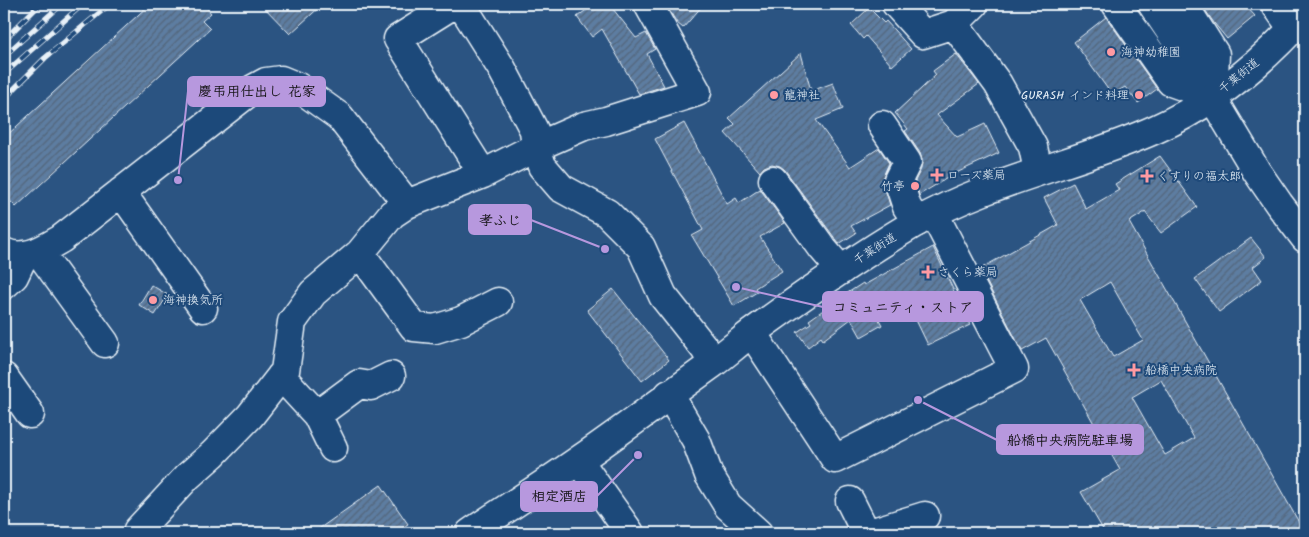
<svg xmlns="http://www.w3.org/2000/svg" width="1309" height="537" font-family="Kalam,'Klee One',sans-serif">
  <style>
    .building { fill: url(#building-hatch); stroke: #e8f1f8; fill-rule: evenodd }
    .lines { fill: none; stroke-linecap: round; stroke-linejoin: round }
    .minor-casing { stroke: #e8f1f8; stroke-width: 31 }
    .highway-casing { stroke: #e8f1f8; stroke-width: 31 }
    .minor { stroke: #1f4a7a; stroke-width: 28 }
    .highway { stroke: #1f4a7a; stroke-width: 28 }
    .rail-casing { stroke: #e8f1f8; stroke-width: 5.5 }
    .rail { stroke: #1f4a7a; stroke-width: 4; stroke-dasharray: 11; stroke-linecap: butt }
    .poi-dot { fill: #ff9aa2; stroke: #1f4a7a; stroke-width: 2 }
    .labels { text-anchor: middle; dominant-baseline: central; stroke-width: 4; stroke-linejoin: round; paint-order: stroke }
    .poi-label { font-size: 12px; fill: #e8f1f8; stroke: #1f4a7a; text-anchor: start }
    .street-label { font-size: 12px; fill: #e8f1f8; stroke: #1f4a7a }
    .leader { fill: none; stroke: #b798de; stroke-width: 2 }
    .callout-dot { fill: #b798de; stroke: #1f4a7a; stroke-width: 2 }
    .callout { fill: #b798de; stroke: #b798de; stroke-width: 2 }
    .callout-label { font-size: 14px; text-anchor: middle; font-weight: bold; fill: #111 }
  </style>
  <defs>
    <pattern id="building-hatch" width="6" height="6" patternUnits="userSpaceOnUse" patternTransform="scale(1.25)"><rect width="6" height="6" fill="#5d7da1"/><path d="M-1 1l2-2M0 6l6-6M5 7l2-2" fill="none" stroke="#53657a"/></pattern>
  </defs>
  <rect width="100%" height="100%" fill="#2b5482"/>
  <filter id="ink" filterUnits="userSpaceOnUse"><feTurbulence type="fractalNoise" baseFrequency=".02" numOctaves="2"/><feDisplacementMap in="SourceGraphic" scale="10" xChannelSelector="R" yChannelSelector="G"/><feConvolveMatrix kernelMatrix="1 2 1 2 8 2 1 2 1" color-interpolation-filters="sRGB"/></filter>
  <g filter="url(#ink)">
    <path class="building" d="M150,4h53l8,9 -9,8 8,8 -194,178 -12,-12v-57z
      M261,4h62l-33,30z
      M594,4h15l27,34 10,-5 9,16 -8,5 17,32 -25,8 -37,-65 -10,8 -15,-20z
      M675,4h29l-21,24 -6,-5 -8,-13z
      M1201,4h43l11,12 -28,23 -13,-16z
      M869,8l15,15 2,-2 25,28 -19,17 -26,-30 -3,3 -12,-14z
      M1106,17l51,72 -19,14 -13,-16 -13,8 -38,-53z
      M801,53l10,38 22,-8 10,26 -27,11 34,47 29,-19 10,15 -7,16 8,26 -39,21 5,7 -17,11 -54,-74 -5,-4 -8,-2 -8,3 -4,5 -35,-39 10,-9 -6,-6z
      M956,54l23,30 -42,31 20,22 28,-13 14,29 -45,21 -35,21 -4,-14 6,-12 1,-9 -2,-7 -15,-22 3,-2 -13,-16 41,-38 -3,-4z
      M684,123l43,81 9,-6 3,5 21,-14 25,34 -25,14 22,34 -27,17 2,4 -23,14 -42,-70 11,-6 -48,-91z
      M1160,156l37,51 -36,26 -16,-21 -16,10 176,311h-200l-24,-41 39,-22 -74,-132 -24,13 -42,-82 78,-44 -14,-27 29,-15 13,26 33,-19 -4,-6zM1110,282l33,58 -30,17 -33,-57zM1161,380l33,58 -29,17 -33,-58z
      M1251,238l15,19 -13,10 9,13 -43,32 -24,-33z
      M933,247l37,78 -42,20 -25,-52 -30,15 9,17 -21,12 -10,-18 -28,21 -2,-3 -13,10 -11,-15 14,-9 -2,-3 40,-28 14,-9 1,2z
      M151,285l17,10 -13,20 -16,-10z
      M613,289l56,71 -27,21 -55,-71z
      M381,485l27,39 -13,9h-82z"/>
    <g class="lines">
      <defs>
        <path id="minor" d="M454,4l-56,35 85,135
          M461,4l41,65 32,61 2,17 6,19 19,22 46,25 34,34 22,49 42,53 8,14
          M896,4l27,30 31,-10
          M974,4l-20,20 44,60 35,63 5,24
          M1116,4l55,78 42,15
          M1152,4l42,63 63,105 22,32 26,34
          M1183,4l32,50 -2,43
          M1275,4l18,25
          M882,125l25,37 -9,18 9,27 10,15
          M773,180l50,69 18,21
          M121,192l82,116
          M4,252c20,10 40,-3 57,-13l192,-150 13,-7 15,-2 17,7 42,30 67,87 76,-30 53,-27 48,-21 22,-5 91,-29 -49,-88
          M39,252l66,91
          M360,253l54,74 21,2 26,-8 37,-19
          M4,285l10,-9 10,-21
          M752,333l83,126 179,-90 -80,-155
          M281,376l36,39 16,33
          M4,377l26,37
          M669,394l27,46 13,35 19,31 30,27
          M317,415l42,-31 12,2 20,-10
          M579,461l51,72
          M850,501l16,32
          M139,533l-1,-3 49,-53 26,-23 37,-38 35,-45 7,-49 21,-29 47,-40 32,-39 15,-10
          M870,533l55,-17"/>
        <path id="highway" d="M470,533c37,-25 75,-49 112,-75 43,-30 86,-62 129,-93 13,-10 26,-21 39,-31 53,-39 108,-77 165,-111 75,-43 163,-59 241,-94 57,-25 108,-68 149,-114"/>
      </defs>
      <use href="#minor" class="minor-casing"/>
      <use href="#highway" class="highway-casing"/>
      <use href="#minor" class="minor"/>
      <use href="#highway" class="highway"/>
      <defs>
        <path id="rail" d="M4,40l36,-36
          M4,56l58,-52
          M4,74l79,-70
          M4,99l41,-41 65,-54"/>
      </defs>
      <use href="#rail" class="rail-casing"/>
      <use href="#rail" class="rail"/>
    </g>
  </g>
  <g class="poi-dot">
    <circle cx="1111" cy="52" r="5"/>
    <circle cx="774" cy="95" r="5"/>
    <circle cx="1139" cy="95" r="5"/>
    <path d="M934.5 167.5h5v5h5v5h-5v5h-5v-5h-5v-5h5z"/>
    <path d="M1144.5 168.5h5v5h5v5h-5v5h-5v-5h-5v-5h5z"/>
    <circle cx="915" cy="186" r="5"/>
    <path d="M925.5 264.5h5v5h5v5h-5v5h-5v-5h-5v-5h5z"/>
    <circle cx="153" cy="300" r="5"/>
    <path d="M1131.5 362.5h5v5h5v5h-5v5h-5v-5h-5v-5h5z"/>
  </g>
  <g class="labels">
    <g class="poi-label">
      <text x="1121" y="52">海神幼稚園</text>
      <text x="784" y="95">龍神社</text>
      <text x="1129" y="95" text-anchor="end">GURASH インド料理</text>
      <text x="947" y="175">ローズ薬局</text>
      <text x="1157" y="176">くすりの福太郎</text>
      <text x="905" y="186" text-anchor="end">竹亭</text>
      <text x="938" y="272">さくら薬局</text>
      <text x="163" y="300">海神換気所</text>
      <text x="1145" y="370">船橋中央病院</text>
    </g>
    <g class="street-label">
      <text transform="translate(1239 76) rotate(-39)">千葉街道</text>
      <text transform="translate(875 249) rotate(-32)">千葉街道</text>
    </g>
  </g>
  <path class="leader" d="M178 180L188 91M605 249L531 220M736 287L823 307M918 400L997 440M638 455L597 496"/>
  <g class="callout-dot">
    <circle cx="178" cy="180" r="5"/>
    <circle cx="605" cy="249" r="5"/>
    <circle cx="736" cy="287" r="5"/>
    <circle cx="918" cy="400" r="5"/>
    <circle cx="638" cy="455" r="5"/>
  </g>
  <g class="callout">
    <rect x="188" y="77" width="137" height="29" rx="5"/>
    <rect x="469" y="205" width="62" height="29" rx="5"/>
    <rect x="823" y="292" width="160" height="29" rx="5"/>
    <rect x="997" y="425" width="146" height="29" rx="5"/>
    <rect x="521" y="482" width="76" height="29" rx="5"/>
  </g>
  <g class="callout-label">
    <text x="257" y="96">慶弔用仕出し 花家</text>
    <text x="500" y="225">孝ふじ</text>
    <text x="903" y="312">コミュニティ・ストア</text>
    <text x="1070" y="445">船橋中央病院駐車場</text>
    <text x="559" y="501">相定酒店</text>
  </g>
  <rect width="1309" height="537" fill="none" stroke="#1f4a7a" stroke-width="20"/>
  <rect x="10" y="10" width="1289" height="517" fill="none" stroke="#e8f1f8" stroke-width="2" filter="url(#ink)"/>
</svg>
